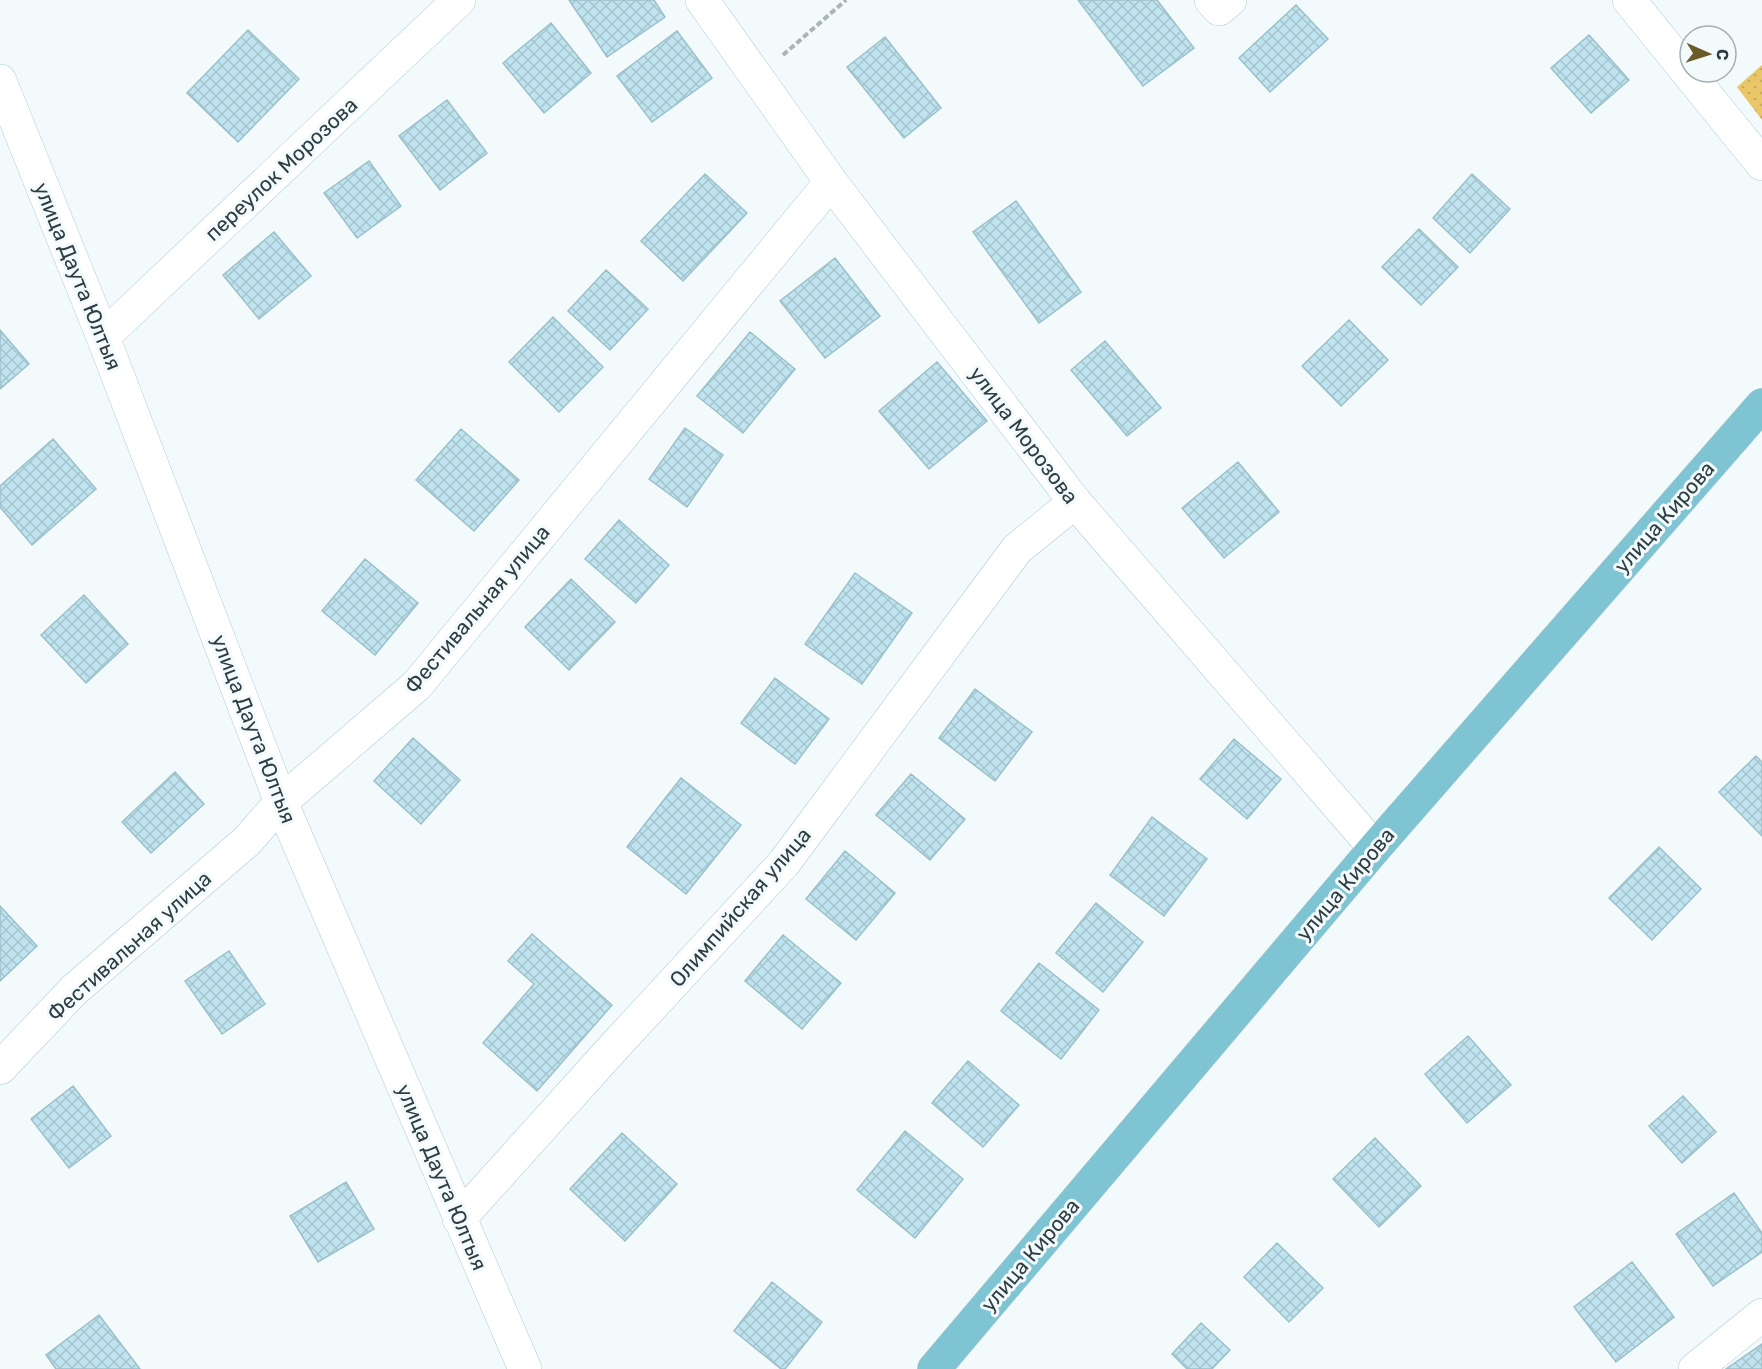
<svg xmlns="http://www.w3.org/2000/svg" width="1762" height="1369" font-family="Rubik,sans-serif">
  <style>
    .grass { fill: url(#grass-dots) }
    .building { fill: url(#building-cross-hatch); stroke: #9cc0c9; stroke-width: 1.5 }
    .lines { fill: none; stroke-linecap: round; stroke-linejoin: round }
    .minor-casing { stroke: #a8cdd6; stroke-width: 34 }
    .major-casing { stroke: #d1d5d5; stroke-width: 34 }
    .path { stroke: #aab4b7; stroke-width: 4; stroke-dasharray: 6 3; stroke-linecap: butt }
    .minor { stroke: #fff; stroke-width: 33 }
    .major { stroke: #7fc4d3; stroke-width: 33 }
    .labels { text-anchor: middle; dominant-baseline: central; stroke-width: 6; stroke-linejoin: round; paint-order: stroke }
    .street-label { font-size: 21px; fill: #2f3e42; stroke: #f3fafc }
  </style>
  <defs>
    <pattern id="grass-dots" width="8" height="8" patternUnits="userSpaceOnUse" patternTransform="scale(1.5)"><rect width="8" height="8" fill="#e9c668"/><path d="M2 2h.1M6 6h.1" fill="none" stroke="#c8ab5b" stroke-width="1.8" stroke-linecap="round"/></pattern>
    <pattern id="building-cross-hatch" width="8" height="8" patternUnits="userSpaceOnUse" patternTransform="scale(1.5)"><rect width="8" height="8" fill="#c0e4ef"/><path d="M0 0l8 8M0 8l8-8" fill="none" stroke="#a5c5ce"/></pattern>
  </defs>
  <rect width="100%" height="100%" fill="#f3fafc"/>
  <path class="grass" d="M1762,65v55l-25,-33z"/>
  <path class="building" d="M569,0h85l11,17 -58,40z
    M1078,0h79l37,48 -51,38z
    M1296,5l32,34 -58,53 -31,-34z
    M551,23l40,50 -47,40 -41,-50z
    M248,30l51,49 -61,63 -51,-49z
    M677,31l35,47 -60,44 -35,-46z
    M1589,35l40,45 -38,33 -40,-45z
    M885,37l56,71 -37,30 -57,-71z
    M447,100l40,53 -47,37 -41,-54z
    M369,161l32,45 -44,32 -33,-45z
    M705,174l42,39 -64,68 -42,-40z
    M1472,174l38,35 -40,44 -37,-35z
    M1016,201l65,91 -42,31 -66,-91z
    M1419,229l39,38 -37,38 -39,-38z
    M274,232l37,44 -52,43 -36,-44z
    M835,258l45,58 -55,42 -45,-57z
    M606,270l42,39 -38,41 -42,-39z
    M553,317l50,50 -44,45 -50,-50z
    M1349,320l39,40 -47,46 -39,-40z
    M0,330l29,34 -29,25z
    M750,332l45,37 -52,64 -46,-37z
    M1105,341l56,67 -34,28 -56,-66z
    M937,362l50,59 -58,48 -50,-58z
    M685,428l38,27 -36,52 -38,-28z
    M461,429l58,51 -45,51 -58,-51z
    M53,439l43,50 -64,56 -32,-38v-21z
    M1238,462l41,50 -55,46 -42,-50z
    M619,520l50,45 -33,38 -51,-44z
    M365,559l53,44 -43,52 -53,-44z
    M855,573l57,40 -50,71 -57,-40z
    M571,579l44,43 -46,48 -44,-43z
    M84,595l44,49 -42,39 -45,-48z
    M775,678l54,41 -34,45 -54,-41z
    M975,689l57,43 -37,49 -56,-43z
    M413,738l47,42 -39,44 -47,-43z
    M1234,739l47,40 -34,40 -47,-40z
    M1756,756l6,6v74l-43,-44z
    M175,772l29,32 -53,49 -29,-31z
    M911,774l54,45 -35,41 -54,-45z
    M681,778l60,47 -55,69 -59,-47z
    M1152,817l55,42 -43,57 -54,-41z
    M1659,847l42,42 -49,51 -43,-42z
    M845,851l50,42 -39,47 -50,-41z
    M1096,903l47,39 -40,50 -47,-39z
    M0,906l37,40 -37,35z
    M532,934l80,71 -75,86 -54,-48 51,-59 -26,-23z
    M783,935l58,48 -39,46 -57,-48z
    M229,951l36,53 -43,30 -37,-53z
    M1039,963l60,47 -38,49 -60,-48z
    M1468,1036l43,49 -44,38 -42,-49z
    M968,1061l51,44 -36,42 -51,-44z
    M73,1086l38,50 -42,32 -38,-49z
    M1683,1096l33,36 -34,31 -33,-37z
    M905,1131l58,48 -48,59 -58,-48z
    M622,1133l55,51 -52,57 -55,-52z
    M1375,1138l46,48 -42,41 -46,-48z
    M346,1182l28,47 -56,33 -28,-46z
    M1734,1193l28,40v19l-49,34 -37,-52z
    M1277,1243l46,45 -34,34 -45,-45z
    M1632,1262l42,55 -58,45 -42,-55z
    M772,1282l50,40 -37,47h-4l-47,-38z
    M99,1315l41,54h-84l-10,-14z
    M1201,1323l29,27 -18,19h-25l-15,-15z
    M1762,1344v25h-36z"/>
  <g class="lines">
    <defs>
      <path id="minor" d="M702,0l129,182 244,320 300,346
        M1211,0l8,9 11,-9
        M1629,0l133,164
        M0,81l103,256 178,465 244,567
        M103,337l356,-337
        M0,1068l74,-78 173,-149 34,-39 136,-117 414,-503
        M459,1219l154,-171 171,-185 233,-314 58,-47
        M1695,1369l67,-54"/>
      <path id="major" d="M934,1369l441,-521 387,-443"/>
    </defs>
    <use href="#minor" class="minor-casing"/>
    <use href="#major" class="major-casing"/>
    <path class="path" d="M783,55l63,-55"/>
    <use href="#minor" class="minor"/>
    <use href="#major" class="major"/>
  </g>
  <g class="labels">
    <g class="street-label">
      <text transform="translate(281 169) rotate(-43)">переулок Морозова</text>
      <text transform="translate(78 276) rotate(68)">улица Даута Юлтыя</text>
      <text transform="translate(1024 435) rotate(53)">улица Морозова</text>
      <text transform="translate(1664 517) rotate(-49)">улица Кирова</text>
      <text transform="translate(477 609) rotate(-50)">Фестивальная улица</text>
      <text transform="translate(254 729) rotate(69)">улица Даута Юлтыя</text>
      <text transform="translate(1345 884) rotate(-50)">улица Кирова</text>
      <text transform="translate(740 907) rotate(-49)">Олимпийская улица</text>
      <text transform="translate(129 946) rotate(-42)">Фестивальная улица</text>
      <text transform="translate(442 1177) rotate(67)">улица Даута Юлтыя</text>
      <text transform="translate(1030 1255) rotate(-50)">улица Кирова</text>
    </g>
  </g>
  <g transform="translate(1708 54) rotate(93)"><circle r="28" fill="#f3fafc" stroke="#a5afb2" stroke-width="1.5"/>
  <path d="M0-4.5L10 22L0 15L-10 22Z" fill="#6c5a28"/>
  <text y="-9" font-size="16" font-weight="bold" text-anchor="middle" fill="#2f3e42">С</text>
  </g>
</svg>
